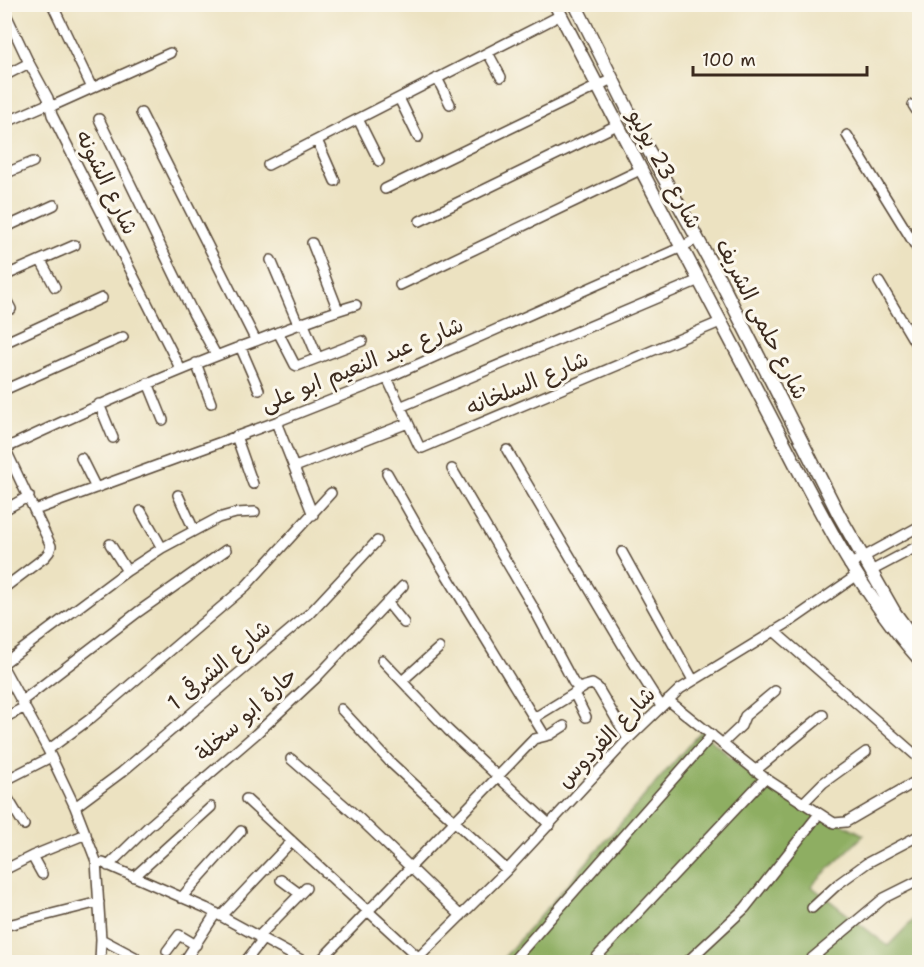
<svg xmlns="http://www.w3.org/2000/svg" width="924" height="967" font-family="'Shantell Sans','Playpen Sans Arabic',sans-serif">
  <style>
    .forest { fill: #8eae62; stroke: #646c40; stroke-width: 1.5 }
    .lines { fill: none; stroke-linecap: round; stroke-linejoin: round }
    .minor-casing { stroke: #564636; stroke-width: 12 }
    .tertiary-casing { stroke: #564636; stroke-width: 15 }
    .minor { stroke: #fff; stroke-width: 9 }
    .tertiary { stroke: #fff; stroke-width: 12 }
    .labels { text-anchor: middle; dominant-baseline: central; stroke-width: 6; stroke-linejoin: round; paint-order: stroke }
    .street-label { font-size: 22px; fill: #3b2a1e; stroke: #fbf7ec }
  </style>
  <rect width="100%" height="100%" fill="#fbf7ec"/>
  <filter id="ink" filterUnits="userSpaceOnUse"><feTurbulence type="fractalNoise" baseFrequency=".0167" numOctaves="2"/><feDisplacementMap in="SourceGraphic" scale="12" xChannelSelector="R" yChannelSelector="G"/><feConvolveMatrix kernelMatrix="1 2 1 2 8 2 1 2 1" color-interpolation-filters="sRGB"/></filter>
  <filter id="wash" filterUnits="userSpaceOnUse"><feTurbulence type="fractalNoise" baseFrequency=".008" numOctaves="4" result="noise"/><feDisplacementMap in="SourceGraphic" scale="24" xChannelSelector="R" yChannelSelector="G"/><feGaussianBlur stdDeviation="1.35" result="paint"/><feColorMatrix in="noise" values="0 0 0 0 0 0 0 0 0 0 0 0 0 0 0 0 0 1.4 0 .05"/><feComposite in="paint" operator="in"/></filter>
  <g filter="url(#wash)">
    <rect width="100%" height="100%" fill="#ece2c1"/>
    <path class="forest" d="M701,731l52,46 111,58 -53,51 77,60 31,-32v48h-419z"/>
  </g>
  <g filter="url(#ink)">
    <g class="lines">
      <defs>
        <path id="minor" d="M52,4l40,84
          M4,10l25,53 19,35 4,17 129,255
          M488,53l13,24
          M4,76l25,-13
          M437,78l13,26
          M399,98l19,39
          M913,105l7,11
          M50,107l120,-54
          M141,113l115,228
          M99,119l94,194 23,42
          M358,119l21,42
          M4,123l46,-20
          M847,135l73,118
          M317,140l18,41
          M268,165l293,-150
          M4,174l29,-12
          M385,189l227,-110
          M420,221l197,-96
          M4,228l50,-23
          M312,243l26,67
          M271,260l27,64
          M41,261l14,26
          M4,276l71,-31
          M879,282l41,69
          M400,285l240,-115
          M4,296l7,13
          M303,322l15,36
          M278,332l17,33 2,1 65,-25
          M4,343l98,-45
          M240,346l19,44
          M196,363l15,40
          M387,378l32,68 3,2 298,-126
          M148,383l15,37
          M4,390l119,-53
          M99,404l14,34
          M400,407l299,-127
          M276,422l37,93
          M236,436l17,48
          M4,446l47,100 -2,6 -4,5 -41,31
          M6,448c81,-38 163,-75 247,-106 34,-13 68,-27 103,-37
          M507,450l118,199 36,57
          M81,458l15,30
          M295,467l113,-44
          M452,469l81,138 40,75 5,6 14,-4 6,4 30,51
          M387,473l37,65 121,198
          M178,495l16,35
          M4,510l25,-14
          M35,510l241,-88 111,-44 295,-131 16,-9
          M141,511l21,37
          M110,544l17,27
          M622,552l71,128
          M849,565l71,-39
          M871,571l49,-26
          M387,602l17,21
          M774,631l146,128
          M382,660l66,70 102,95
          M4,663l123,-92 35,-23 56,-30 18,-5 19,-1
          M4,669l44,81 27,57 21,54 5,78 -1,23
          M402,681l37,-33
          M574,693l12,24
          M668,700l97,78 69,45 12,-1 74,-43
          M22,701l116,-89 88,-62
          M341,709l49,53 117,108
          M4,718l21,-11
          M534,718l49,-30
          M722,744l19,-18 4,-10 30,-25
          M48,750l42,-31 156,-133 85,-93
          M291,759l69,60 101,97
          M755,771l68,-56
          M4,781l47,-24
          M4,792l20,33
          M246,799l173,159
          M803,803l20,-20 43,-31
          M75,807l47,-35 188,-159 67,-72
          M32,856l10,18
          M103,863l103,45 99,54
          M108,866l40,-39 108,-93 60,-56 87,-92
          M4,870l28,-14 54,-22
          M134,877l77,-70
          M281,880l19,14
          M181,898l60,-67
          M812,908l26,-24 29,-21 53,-28
          M221,916l71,-75
          M4,926l95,-24
          M258,937l48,-49
          M101,939l34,18
          M167,951l12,-16 17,10
          M812,958l72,-60 36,-18
          M184,962l32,-49
          M245,962l18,-23
          M319,962l215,-223 16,-4 14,-9
          M414,962l93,-92 121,-131 52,-50 111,-68 65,-45
          M512,962l200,-227
          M592,962l173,-184
          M687,962l58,-54 74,-94"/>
        <path id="tertiary" d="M555,4c69,133 137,264 207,396 48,91 89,182 158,260
          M575,4l69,138 73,132 122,241 56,98 25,34"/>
      </defs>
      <use href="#minor" class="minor-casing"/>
      <use href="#tertiary" class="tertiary-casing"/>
      <use href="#minor" class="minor"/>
      <use href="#tertiary" class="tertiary"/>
    </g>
  </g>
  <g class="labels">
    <g class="street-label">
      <text transform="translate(665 169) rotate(62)">شارع 23 يوليو</text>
      <text transform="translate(107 182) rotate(64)">شارع الشونه</text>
      <text transform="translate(762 319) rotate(63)">شارع حلمى الشريف</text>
      <text transform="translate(362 364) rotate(-22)">شارع عبد النعيم ابو على</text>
      <text transform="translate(527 383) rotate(-23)">شارع السلخانه</text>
      <text transform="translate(219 665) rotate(-40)">شارع الشرقى 1</text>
      <text transform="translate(246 714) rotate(-42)">حارة ابو سخلة</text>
      <text transform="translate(606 737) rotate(-46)">شارع الفردوس</text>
    </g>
  </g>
  <rect width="924" height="967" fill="none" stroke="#fbf7ec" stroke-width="24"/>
  <path d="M693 66v9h174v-9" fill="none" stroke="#3b2a1e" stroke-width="3"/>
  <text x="702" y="66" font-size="18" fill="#3b2a1e" stroke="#fbf7ec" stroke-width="4.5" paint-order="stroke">100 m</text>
</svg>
